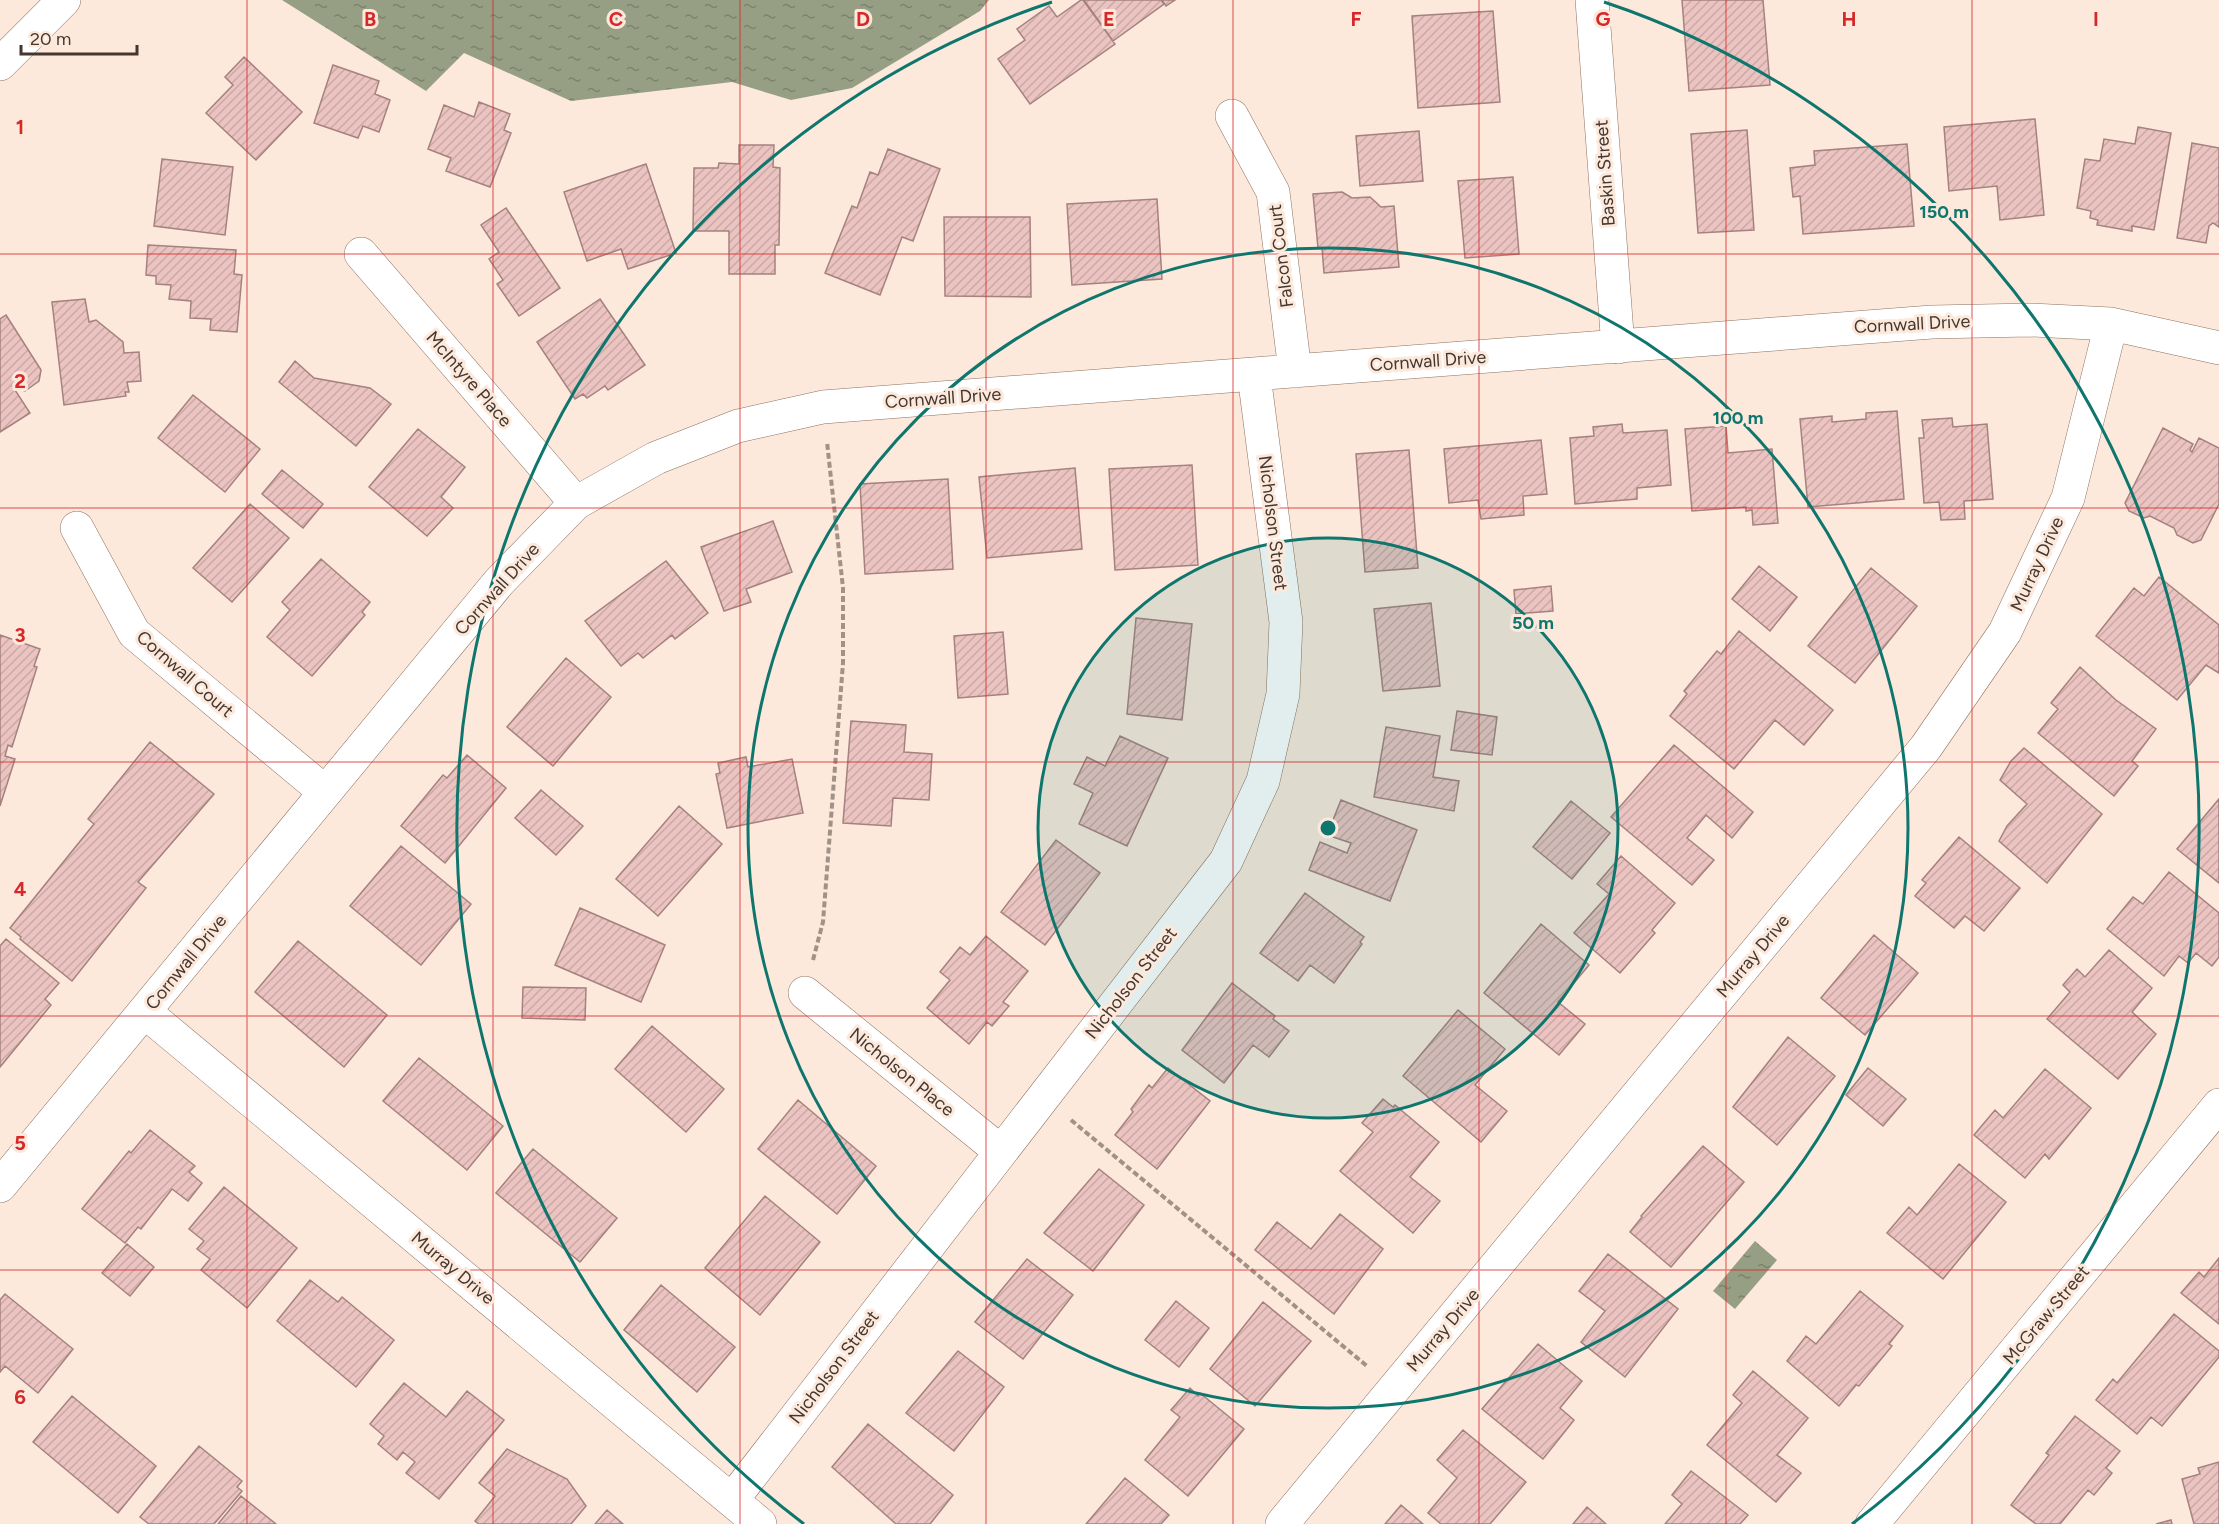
<svg xmlns="http://www.w3.org/2000/svg" width="2219" height="1524" font-family="Figtree,sans-serif">
  <style>
    .water { fill: url(#water-ripples) }
    .building { fill: url(#building-hatch); stroke: #a5817f; stroke-width: 1.5 }
    .lines { fill: none; stroke-linecap: round; stroke-linejoin: round }
    .minor-casing { stroke: #8e725f; stroke-width: 34 }
    .highway-casing { stroke: #8e725f; stroke-width: 34 }
    .path { stroke: #a19187; stroke-width: 4; stroke-dasharray: 6 3; stroke-linecap: butt }
    .minor { stroke: #fff; stroke-width: 33 }
    .highway { stroke: #fff; stroke-width: 33 }
    .grid { fill: none; stroke: #d62828; stroke-width: 1.5; stroke-opacity: 0.55 }
    .ring { fill: none; stroke: #0f766e; stroke-width: 3 }
    .labels { text-anchor: middle; dominant-baseline: central; stroke-width: 6; stroke-linejoin: round; paint-order: stroke }
    .street-label { font-size: 18px; fill: #44372f; stroke: #fce9dc }
    .grid-label { font-size: 20px; text-anchor: middle; font-weight: bold; fill: #d62828; stroke: #fce9dc; stroke-width: 6; stroke-linejoin: round; paint-order: stroke }
    .centre { fill: #0f766e; stroke: #fce9dc; stroke-width: 3 }
    .ring-label { font-size: 18px; text-anchor: middle; font-weight: bold; fill: #0f766e; stroke: #fce9dc; stroke-width: 6; stroke-linejoin: round; paint-order: stroke }
  </style>
  <defs>
    <pattern id="water-ripples" width="26" height="14" patternUnits="userSpaceOnUse" patternTransform="scale(1.5)"><rect width="26" height="14" fill="#969f84"/><path d="M2 4q2-2 4 0t4 0M15 11q2-2 4 0t4 0" fill="none" stroke="#7c826c"/></pattern>
    <pattern id="building-hatch" width="6" height="6" patternUnits="userSpaceOnUse" patternTransform="scale(1.5)"><rect width="6" height="6" fill="#ebc4c1"/><path d="M-1 1l2-2M0 6l6-6M5 7l2-2" fill="none" stroke="#cba9a6"/></pattern>
  </defs>
  <rect width="100%" height="100%" fill="#fce9dc"/>
  <path class="water" d="M282,0h707l-9,11 -128,77 -61,12 -59,-18 -161,19 -107,-48 -38,38z
    M1755,1241l22,19 -42,49 -22,-18z"/>
  <path class="building" d="M1081,0h2l32,44 -85,60 -32,-45 27,-19 -8,-11 32,-23 8,11z
    M1084,0h77l3,4 -51,37z
    M1162,0h13l-9,6z
    M1682,0h81l7,85 -81,6z
    M1493,11l7,91 -82,6 -6,-92z
    M244,57l58,55 -46,48 -50,-47 27,-28 -8,-8z
    M333,65l46,16 -4,13 15,6 -11,32 -16,-6 -5,12 -44,-15z
    M479,102l31,12 -6,16 7,3 -21,54 -44,-16 5,-13 -23,-9 16,-44 30,12z
    M2035,119l9,96 -44,5 -3,-34 -48,5 -5,-64z
    M2138,127l33,6 -17,97 -22,-4v5l-35,-6 1,-5 -8,-2 1,-7 -14,-3 8,-49 15,2 4,-22 31,5z
    M1747,130l7,100 -56,3 -7,-99z
    M1419,131l4,50 -63,5 -4,-50z
    M2192,143l27,5v79l-6,-4 -4,3 -3,17 -29,-5z
    M1907,144l7,82 -111,8 -3,-38 -7,1 -3,-29 25,-3 -1,-14z
    M739,145h35l-1,22 7,1 -1,77h-4v29h-46v-43h-36l1,-63h24l1,-5 20,1z
    M888,149l52,20 -27,72 -11,-4 -22,58 -55,-22 27,-67 5,2 13,-36 8,3z
    M162,159l71,8 -8,68 -71,-9z
    M646,164l30,89 -48,16 -7,-20 -34,12 -23,-69z
    M1513,177l6,77 -54,4 -7,-77z
    M1342,192l10,6 18,-1 11,10 13,-1 5,61 -75,6 -2,-25h-4l-5,-54z
    M1157,199l5,80 -90,6 -5,-81z
    M506,208l54,80 -41,28 -22,-32 6,-4 -14,-21 10,-7 -18,-27z
    M944,217h86l1,80 -86,-1z
    M148,245l88,5 -2,24 8,1 -5,57 -27,-2 1,-11 -21,-1 1,-17 -22,-2 2,-14 -15,-1v-8l-10,-1z
    M85,299l4,23 7,-2 27,22 1,11 15,-1 2,29 -14,1 2,10h-4l1,4 -62,9 -12,-103z
    M600,299l45,66 -37,25 -3,-4 -18,12 -4,-4 -8,5 -38,-57z
    M6,315l35,55 -2,11 -14,10 -12,-4 17,26 -30,19v-113z
    M295,361l19,17 56,10 21,16 -35,42 -77,-64z
    M193,395l67,54 -35,43 -67,-54z
    M1897,411l7,88 -96,8 -8,-88 32,-3v6l34,-3v-6z
    M1952,418l1,9 34,-3 6,75 -29,2 1,18 -24,1 -2,-18 -15,1 -5,-65h5l-2,-18z
    M1622,424l1,9 44,-3 4,55 -34,3v11l-62,5 -5,-66 24,-2 -1,-9z
    M1726,426l2,27 44,-4 6,74 -25,2 -1,-15 -6,1v-4l-54,4 -7,-82z
    M2163,428l30,16 -3,6 2,2 7,-14 20,10v56l-18,36 -8,3 -16,-8 -3,-7 -24,-12 -6,2 -15,-7 -4,-8z
    M418,429l47,38 -24,30 12,11 -26,28 -58,-49z
    M1541,440l6,54 -24,2 1,19 -43,4 -3,-19 -29,3 -5,-54z
    M1409,450l9,118 -53,4 -9,-118z
    M1192,465l6,100 -83,5 -6,-101z
    M1075,468l7,81 -95,9 -8,-81z
    M282,470l41,34 -20,24 -41,-34z
    M948,479l5,90 -88,5 -5,-90z
    M250,504l39,34 -57,64 -39,-34z
    M773,521l19,51 -46,17 5,13 -27,9 -23,-64z
    M321,559l49,43 -8,10 3,3 -53,61 -45,-39 23,-27 -8,-8z
    M666,561l42,52 -33,26 -3,-4 -29,23 -5,-5 -17,13 -36,-45z
    M1759,566l38,31 -27,34 -38,-32z
    M1871,568l46,38 -62,77 -47,-37z
    M2159,577l60,48v48l-13,-8 -29,35 -81,-64 38,-48 10,8z
    M1551,586l2,25 -37,3 -2,-24z
    M1431,603l9,83 -57,5 -9,-82z
    M1136,618l56,6 -10,96 -55,-6z
    M1739,631l94,79 -29,35 -29,-25 -41,49 -64,-53 17,-22 -3,-3 33,-40 4,3z
    M1003,632l5,62 -50,4 -4,-62z
    M0,635l40,14 -6,17 3,1 -25,80 -4,-2 -3,11 10,3 -15,47z
    M566,658l45,39 -58,69 -46,-39z
    M2080,667l36,33 40,29 -24,32 6,5 -24,30 -76,-63 20,-24 -7,-6z
    M1457,711l40,6 -5,38 -41,-5z
    M851,721l55,4 -2,27 28,2 -3,46 -36,-2 -2,28 -48,-3z
    M1386,727l54,9 -7,41 26,4 -5,30 -80,-14z
    M1120,736l48,22 -41,88 -48,-22 14,-31 -19,-9 13,-27 18,9z
    M150,742l64,52 -76,88 8,6 -74,93 -52,-42 1,-2 -11,-9 84,-104 -6,-5z
    M1674,745l79,67 -21,26 -26,-23 -19,23 27,22 -22,25 -81,-68z
    M2024,748l78,66 -55,69 -48,-42 8,-15 20,-22 -27,-24 11,-19z
    M467,755l39,33 -61,75 -44,-37 42,-51 4,3z
    M746,757l2,10 44,-8 11,54 -76,15 -11,-54 4,-1 -2,-10z
    M541,790l42,36 -27,29 -41,-37z
    M2219,799v84l-42,-34z
    M1341,800l76,30 -27,71 -81,-31 11,-28 27,11 4,-10 -24,-8z
    M1571,801l39,32 -38,46 -39,-32z
    M679,806l43,38 -64,72 -42,-37z
    M1959,837l61,51 -36,43 -19,-15 -11,12 -39,-32 11,-13 -4,-3z
    M1056,840l44,33 -55,72 -44,-33z
    M401,846l70,58 -50,61 -71,-59z
    M1621,856l54,47 -23,27 3,3 -35,40 -46,-40 35,-39 -12,-10z
    M2169,872l50,41v44l-7,9 -16,-13 -8,10 -9,-7 -15,20 -57,-47 26,-32 10,7z
    M1305,893l59,44 -4,5 2,2 -28,39 -24,-18 -12,16 -38,-28z
    M580,908l85,37 -24,57 -86,-37z
    M1541,924l48,41 -31,37 27,22 -26,31 -75,-62z
    M1874,935l44,38 -53,62 -44,-37z
    M986,936l42,35 -25,31 6,4 -17,20 -5,-4 -18,22 -42,-36 23,-28 -10,-8 20,-25 10,8z
    M6,939l53,44 -14,16 6,6 -51,62v-121z
    M298,941l89,74 -43,52 -89,-75z
    M2109,950l43,38 -20,24 24,22 -38,45 -71,-60 23,-27 -7,-7 14,-16 8,8z
    M1232,983l43,33 -2,3 16,12 -20,26 -16,-12 -29,38 -42,-33z
    M523,987l63,1 -1,32 -63,-2z
    M1458,1010l47,39 -30,36 32,26 -26,31 -78,-66z
    M652,1026l72,63 -38,43 -71,-63z
    M1788,1037l47,39 -58,69 -44,-38z
    M419,1058l84,68 -36,44 -84,-69z
    M1168,1068l42,33 -53,68 -42,-34 18,-23 -2,-3 18,-24 3,3z
    M1868,1068l38,31 -23,27 -37,-31z
    M2045,1069l46,39 -42,51 -4,-5 -20,24 -51,-43 21,-25 8,8z
    M1383,1099l10,8 2,-2 44,37 -29,35 30,24 -27,32 -73,-62 33,-39 -11,-9z
    M798,1100l78,66 -39,48 -79,-65z
    M150,1130l45,36 -6,6 13,11 -14,18 -16,-12 -31,40 -3,-2 -13,16 -43,-34 47,-58 2,2z
    M1703,1146l41,36 -73,85 -41,-35 12,-15 -1,-1z
    M533,1149l84,69 -37,44 -84,-69z
    M1959,1164l47,38 -63,77 -56,-46 22,-26 8,8z
    M1099,1169l45,36 -51,66 -49,-38z
    M224,1187l73,61 -50,60 -46,-38 9,-11 -13,-10 7,-8 -15,-12z
    M765,1196l55,46 -60,73 -55,-47z
    M1340,1214l43,35 -49,65 -79,-64 22,-28 34,27z
    M127,1244l27,23 -24,29 -28,-23z
    M1608,1254l70,55 -53,68 -44,-35 24,-31 -26,-20z
    M2219,1258v66l-38,-31 18,-21 5,5z
    M1027,1259l46,36 -50,64 -48,-37z
    M310,1280l28,22 4,-5 52,43 -38,47 -79,-66z
    M661,1285l74,62 -38,45 -73,-62z
    M1860,1291l43,35 -14,18 3,2 -33,40 -3,-1 -17,21 -52,-45 19,-25 10,8z
    M5,1294l68,55 -35,44 -33,-27 -5,6v-72z
    M1176,1301l33,27 -30,39 -34,-27z
    M1263,1302l48,39 -56,65 -45,-37z
    M2174,1314l45,37v6l-57,69 -11,-9 -14,17 -41,-34 17,-21 4,4z
    M1538,1344l44,37 -22,27 14,12 -31,39 -61,-50z
    M958,1351l46,36 -50,64 -48,-38z
    M1753,1371l55,47 -31,37 24,18 -25,29 -69,-57 35,-42 -9,-8z
    M404,1383l42,34 21,-26 37,29 -65,79 -33,-26 9,-11 -12,-10 -6,8 -19,-16 6,-8 -14,-12z
    M1190,1388l8,8 2,-3 44,36 -56,67 -43,-36 35,-43 -9,-7z
    M72,1396l84,70 -38,47 -85,-71z
    M2075,1416l45,35 -14,17 6,5 -18,22 -6,-5 -28,34h-24l-25,-19 38,-50 -3,-2z
    M868,1424l85,71 -23,29h-34l-64,-57z
    M1463,1430l63,52 -36,42h-49l-13,-11 29,-35 -20,-18z
    M199,1446l43,35 -5,6 5,4 -28,33h-65l-9,-7z
    M507,1449l60,30 19,27 -15,18h-92l-4,-3 20,-25 -16,-13z
    M2219,1462v62h-25l-12,-45 18,-5 -2,-6z
    M1691,1471l57,44 -8,9h-75l17,-20 -10,-9z
    M1125,1478l44,37 -8,9h-75z
    M241,1496l35,28h-58z
    M1401,1505l22,19h-38z
    M1587,1507l19,17h-33z
    M607,1510l16,14h-28z
    M2171,1520l1,4h-16z"/>
  <g class="lines">
    <defs>
      <path id="minor" d="M1592,0l26,347
        M1232,116l41,76 22,179
        M361,254l215,249
        M77,528l57,105 191,159
        M805,993l195,158
        M145,1012l615,512
        M0,1186l499,-604 77,-79 80,-45 82,-32 85,-19 1109,-85 98,-2 81,4 108,24
        M732,1500l494,-639 37,-80 20,-87 3,-72 -32,-247
        M1282,1524l644,-777 79,-115 63,-134 43,-174
        M1872,1524l347,-419"/>
      <path id="highway" d="M0,64l64,-64"/>
    </defs>
    <use href="#minor" class="minor-casing"/>
    <use href="#highway" class="highway-casing"/>
    <path class="path" d="M813,960l10,-38 20,-259v-75l-16,-146
      M1071,1120l296,246"/>
    <use href="#minor" class="minor"/>
    <use href="#highway" class="highway"/>
  </g>
  <path class="grid" d="M247,0v1524M493,0v1524M740,0v1524M986,0v1524M1233,0v1524M1479,0v1524M1726,0v1524M1972,0v1524M0,254h2219M0,508h2219M0,762h2219M0,1016h2219M0,1270h2219"/>
  <circle cx="1328" cy="828" r="290" fill="#0f766e" fill-opacity=".12"/>
  <g class="ring">
    <circle cx="1328" cy="828" r="290"/>
    <circle cx="1328" cy="828" r="580"/>
    <path d="M804 1524A871 871 0 0 1 1052 2M1604 2A871 871 0 0 1 1852 1524"/>
  </g>
  <g class="labels">
    <g class="street-label">
      <text transform="translate(1605 173) rotate(-94)">Baskin Street</text>
      <text transform="translate(1281 256) rotate(-97)">Falcon Court</text>
      <text transform="translate(1912 324) rotate(-3)">Cornwall Drive</text>
      <text transform="translate(1428 361) rotate(-4)">Cornwall Drive</text>
      <text transform="translate(469 379) rotate(49)">McIntyre Place</text>
      <text transform="translate(943 398) rotate(-4)">Cornwall Drive</text>
      <text transform="translate(1273 523) rotate(83)">Nicholson Street</text>
      <text transform="translate(2037 564) rotate(-65)">Murray Drive</text>
      <text transform="translate(497 589) rotate(-48)">Cornwall Drive</text>
      <text transform="translate(185 674) rotate(41)">Cornwall Court</text>
      <text transform="translate(1753 956) rotate(-50)">Murray Drive</text>
      <text transform="translate(186 962) rotate(-51)">Cornwall Drive</text>
      <text transform="translate(1131 983) rotate(-52)">Nicholson Street</text>
      <text transform="translate(902 1072) rotate(39)">Nicholson Place</text>
      <text transform="translate(453 1268) rotate(40)">Murray Drive</text>
      <text transform="translate(2046 1315) rotate(-50)">McGraw Street</text>
      <text transform="translate(1443 1330) rotate(-50)">Murray Drive</text>
      <text transform="translate(834 1367) rotate(-53)">Nicholson Street</text>
    </g>
  </g>
  <g class="grid-label">
    <text x="370" y="26">B</text>
    <text x="616" y="26">C</text>
    <text x="863" y="26">D</text>
    <text x="1109" y="26">E</text>
    <text x="1356" y="26">F</text>
    <text x="1603" y="26">G</text>
    <text x="1849" y="26">H</text>
    <text x="2096" y="26">I</text>
    <text x="20" y="134">1</text>
    <text x="20" y="388">2</text>
    <text x="20" y="642">3</text>
    <text x="20" y="896">4</text>
    <text x="20" y="1150">5</text>
    <text x="20" y="1404">6</text>
  </g>
  <circle cx="1328" cy="828" r="9" class="centre"/>
  <g class="ring-label">
    <text x="1944" y="218">150 m</text>
    <text x="1738" y="424">100 m</text>
    <text x="1533" y="629">50 m</text>
  </g>
  <path d="M21 45v9h116v-9" fill="none" stroke="#44372f" stroke-width="3"/>
  <text x="30" y="45" font-size="18" fill="#44372f" stroke="#fce9dc" stroke-width="4.5" paint-order="stroke">20 m</text>
</svg>
